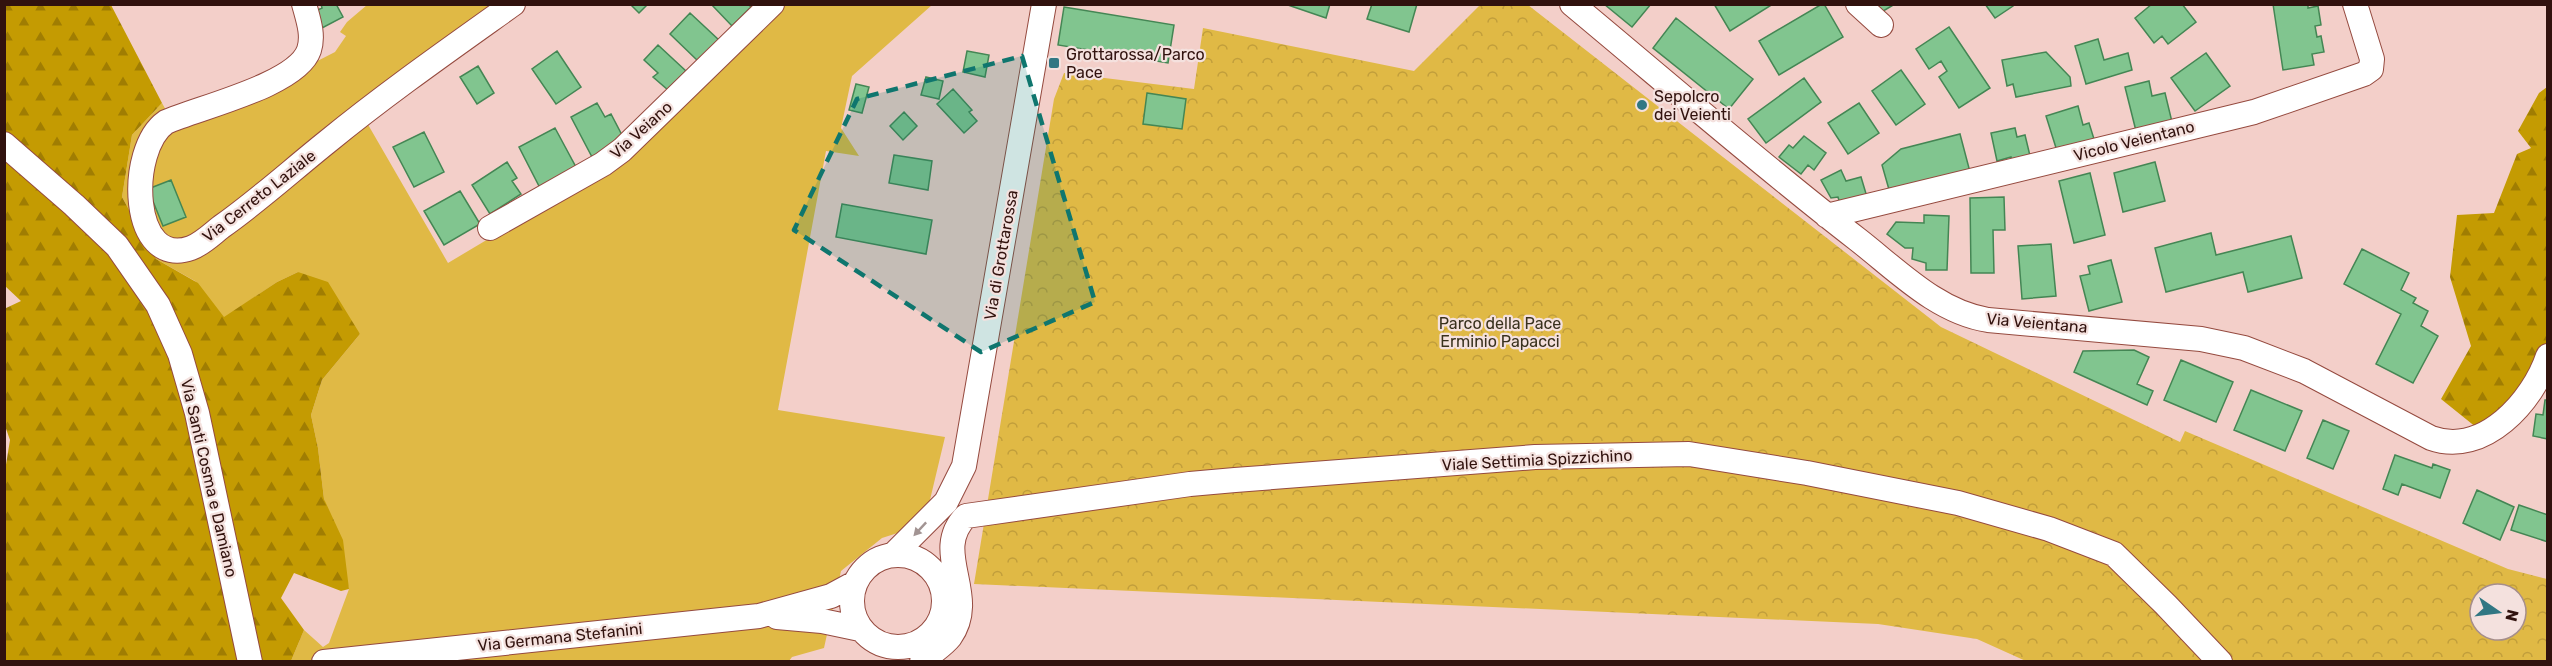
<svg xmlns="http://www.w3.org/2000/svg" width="2552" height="666" font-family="Rubik,sans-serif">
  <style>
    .grass { fill: #e0b945 }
    .forest { fill: url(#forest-firs) }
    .park { fill: url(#park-crowns); fill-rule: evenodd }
    .building { fill: #81c58f; stroke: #448654; stroke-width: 1.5 }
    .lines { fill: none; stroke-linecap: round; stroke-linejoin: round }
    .minor-casing { stroke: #954a3f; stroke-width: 26 }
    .minor { stroke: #fff; stroke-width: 24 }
    .oneway { fill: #a29493 }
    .marked { fill: #0f766e; fill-opacity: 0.2; stroke: #0f766e; stroke-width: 4.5; stroke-dasharray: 12 8; stroke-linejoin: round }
    .poi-dot { fill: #317783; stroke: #f4e1de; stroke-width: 2 }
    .labels { text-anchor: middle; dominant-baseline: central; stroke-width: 4.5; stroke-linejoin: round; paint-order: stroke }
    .poi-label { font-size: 16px; fill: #31120e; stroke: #f4e1de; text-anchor: start }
    .street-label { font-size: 16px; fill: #31120e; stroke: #f4e1de }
    .park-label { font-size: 16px; fill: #39311d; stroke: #f4e1de }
  </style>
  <defs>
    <pattern id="forest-firs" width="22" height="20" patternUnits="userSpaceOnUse" patternTransform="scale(1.5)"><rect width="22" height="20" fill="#c49b02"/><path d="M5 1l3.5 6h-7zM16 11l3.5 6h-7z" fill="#a07d02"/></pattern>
    <pattern id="park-crowns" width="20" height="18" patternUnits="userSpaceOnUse" patternTransform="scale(1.5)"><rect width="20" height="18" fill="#e0b945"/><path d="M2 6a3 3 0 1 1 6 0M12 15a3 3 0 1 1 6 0" fill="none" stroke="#c19e3b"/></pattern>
  </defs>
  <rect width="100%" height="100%" fill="#f3cfc9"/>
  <path class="grass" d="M367,5h135l-143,104 89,154 189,-113 147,-145h148l-80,71 -11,52 18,28 -33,-5 -48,259 167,27 -16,67 -19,25 -28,9 -41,33 -17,77 -32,9 -3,4h-498l13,-31 19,17 6,-4 20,-54 -25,-90 -6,-51 -7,-33 11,-35 38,-46 -62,-62 -21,10 -53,36 -29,-37 -39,-22 -34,-62 10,-62 30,-32 11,20 51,-14 111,-57 11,-16 -6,-4 7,-10z"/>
  <path class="forest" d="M5,5h106l51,98 -30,32 -10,62 34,62 42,24 26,34 53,-35 21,-10 30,10 32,52 -38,46 -11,35 7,33 6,51 19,41 6,49 -8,2 -47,-18 -13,25 23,32 -13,31h-286l-1,-184 6,-37 -6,-17v-114l17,-8 -16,-15z
    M2547,87v259l-60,90 -46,-37 30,-53 -21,-69 7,-62 37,-2 23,-59 14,-6 -13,-17 21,-38z"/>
  <path class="park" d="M1480,5h48l413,322 239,115 5,-11 323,138 39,10 1,82 -520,1 -51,-23 -99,-15 -904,-40 80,-485 10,-26 130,16 9,-61 211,43zM2480,594h36v36h-36z"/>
  <path class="building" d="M321,4h15l7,13 -21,11 -9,-16 9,-4z
    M630,4h18l-9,9z
    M711,4h37l3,3 -19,19z
    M1285,4h45l-4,14z
    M1372,4h45l-8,28 -42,-13z
    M1604,4h47l-19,23z
    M1714,4h59l-43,27z
    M1822,4h2l19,33 -64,38 -20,-34z
    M1875,4h20l-15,9z
    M1985,4h27l1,2 -18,12z
    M2152,4h30l14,18 -28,22 -6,-8 -8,7 -19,-25z
    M2273,4h35v4l10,-2 3,19 -6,1 2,11 4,-1 3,16 -12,2 2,11 -31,5z
    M1064,7l110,18 -6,38 -110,-18z
    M690,13l30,28 -21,21 -29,-28z
    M1676,18l77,61 -24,30 -76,-61z
    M1949,27l41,61 -31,20 -20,-31 8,-6 -6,-10 -12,8 -13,-20z
    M2098,39l6,21 24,-7 4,17 -46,14 -11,-38z
    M658,45l28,26 -18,19 -15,-13 5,-4 -14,-13z
    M557,51l24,36 -25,17 -24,-35z
    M967,51l22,4 -4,22 -22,-5z
    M2046,52l24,25 1,9 -55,11 -3,-13 -6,2 -5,-26z
    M2206,53l24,33 -35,25 -24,-33z
    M478,66l16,27 -17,11 -17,-27z
    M1901,70l24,34 -29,21 -24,-34z
    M926,77l17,4 -4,18 -18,-4z
    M1804,78l17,24 -55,41 -18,-24z
    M2149,81l3,15 13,-3 7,29 -36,9 -11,-44z
    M856,84l13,3 -7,26 -13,-3z
    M953,89l19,21 -3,2 8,9 -13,12 -27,-29z
    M1147,93l39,6 -4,30 -39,-5z
    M597,103l8,14 6,-3 13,25 -32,18 -21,-40z
    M1859,103l20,30 -31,21 -20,-31z
    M2078,106l5,19 6,-2 5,16 -37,12 -11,-35z
    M904,112l13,14 -14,14 -13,-14z
    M555,128l22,41 -37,19 -21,-41z
    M2015,128l2,9 8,-2 6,25 -18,4 -2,-7 -14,4 -6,-28z
    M424,132l20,40 -30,15 -21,-40z
    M1960,134l10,38 -80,21 -8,-28 19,-16z
    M1804,136l22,17 -12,17 -6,-5 -7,9 -22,-17 10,-12 4,3z
    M894,155l38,6 -4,29 -39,-7z
    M507,162l10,16 -5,3 9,13 -31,20 -18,-29z
    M2155,162l10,39 -42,11 -9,-39z
    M1841,170l5,11 15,-4 6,20 -27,7 -2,-7 -7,1 -10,-18z
    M2090,173l15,62 -31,8 -15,-62z
    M171,180l15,37 -23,9 -15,-37z
    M460,191l20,33 -36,21 -20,-34z
    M2004,197l1,33h-12l1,43h-23l-1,-75z
    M842,204l90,16 -6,34 -90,-17z
    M1924,215l25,1 -2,54h-21v-7l-14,-4 1,-11h-8l-18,-14 9,-12 28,1z
    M2211,233l5,22 75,-19 11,42 -54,14 -5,-20 -77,20 -11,-44z
    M2051,244l5,52 -34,3 -4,-53z
    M2362,249l47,24 -8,17 15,8 -3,5 15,8 -7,15 17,10 -25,47 -37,-19 25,-50 -57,-30z
    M2111,260l11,42 -33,9 -9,-35 10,-2 -2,-8z
    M2134,350l15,7 -12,27 16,7 -6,14 -73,-33 9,-21z
    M2181,360l52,22 -17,40 -52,-22z
    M2251,390l51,21 -17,40 -51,-21z
    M2545,400h3v39l-15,-3 3,-22 7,1z
    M2323,420l26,11 -16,38 -26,-11z
    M2395,455l37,13 1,-4 17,6 -10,28 -38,-14 -4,11 -15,-6z
    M2477,490l37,17 -14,33 -37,-17z
    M2519,505l29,10v27l-37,-12z"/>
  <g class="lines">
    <defs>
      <path id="minor" d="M304,4c4,15 10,31 5,46 -12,35 -109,57 -143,72 -39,27 -36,148 25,126 11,-4 21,-14 30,-21 37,-26 71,-57 106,-85 60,-49 123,-93 186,-138
        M1572,4c95,79 188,160 285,235 40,31 80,73 131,81l213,19 43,9 60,23 127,67c53,19 102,-37 117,-82
        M1858,4l23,21
        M4,144l70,61 43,41 41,59 22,49 17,59 53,249
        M1827,216l427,-104 110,-38 7,-5 1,-10 -17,-55
        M490,228l113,-64 19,-14 150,-146
        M852 601a46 46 0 1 1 92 0a46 46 0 1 1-92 0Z
        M893,555l53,-53 18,-36 80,-462
        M777,617l45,4 38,8
        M324,662l435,-46 72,-20 24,-13
        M922,662c8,-9 20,-15 28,-25 30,-42 -20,-85 16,-121l224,-32 45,-4 300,-23 154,-3 118,19 151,30 91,26 65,25 52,51 54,57"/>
    </defs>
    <use href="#minor" class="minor-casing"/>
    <use href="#minor" class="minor"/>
  </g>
  <defs><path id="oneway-solid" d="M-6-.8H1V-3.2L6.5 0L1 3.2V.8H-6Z" transform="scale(1.5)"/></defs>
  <use class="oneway" href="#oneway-solid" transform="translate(920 529) rotate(133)"/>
  <path class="marked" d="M1022,56l73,246 -114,50 -187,-122 63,-131z"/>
  <g class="poi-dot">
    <rect x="1048" y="57" width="12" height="12" rx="3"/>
    <circle cx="1642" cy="105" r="6"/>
  </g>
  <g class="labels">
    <g class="poi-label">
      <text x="1066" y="54">Grottarossa/Parco<tspan x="1066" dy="18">Pace</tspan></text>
      <text x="1654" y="96">Sepolcro<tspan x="1654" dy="18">dei Veienti</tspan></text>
    </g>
    <g class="street-label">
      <text transform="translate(641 130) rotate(-42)">Via Veiano</text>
      <text transform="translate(2134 141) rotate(-14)">Vicolo Veientano</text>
      <text transform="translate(259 196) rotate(-38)">Via Cerreto Laziale</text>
      <text transform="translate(1001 255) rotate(-80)">Via di Grottarossa</text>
      <text transform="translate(2037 323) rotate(5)">Via Veientana</text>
      <text transform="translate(1537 460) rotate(-3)">Viale Settimia Spizzichino</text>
      <text transform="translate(209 478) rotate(77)">Via Santi Cosma e Damiano</text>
      <text transform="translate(560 637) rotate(-6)">Via Germana Stefanini</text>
    </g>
    <g class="park-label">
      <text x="1500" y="323">Parco della Pace<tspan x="1500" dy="18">Erminio Papacci</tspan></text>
    </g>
  </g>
  <rect width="2552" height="666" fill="none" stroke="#31120e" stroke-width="12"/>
  <g transform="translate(2498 612) rotate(104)"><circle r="28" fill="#f4e1de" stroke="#a68e8b" stroke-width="1.5"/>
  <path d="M0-4.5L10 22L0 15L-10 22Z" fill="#317783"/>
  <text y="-9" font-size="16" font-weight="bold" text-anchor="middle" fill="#31120e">N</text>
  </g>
</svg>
